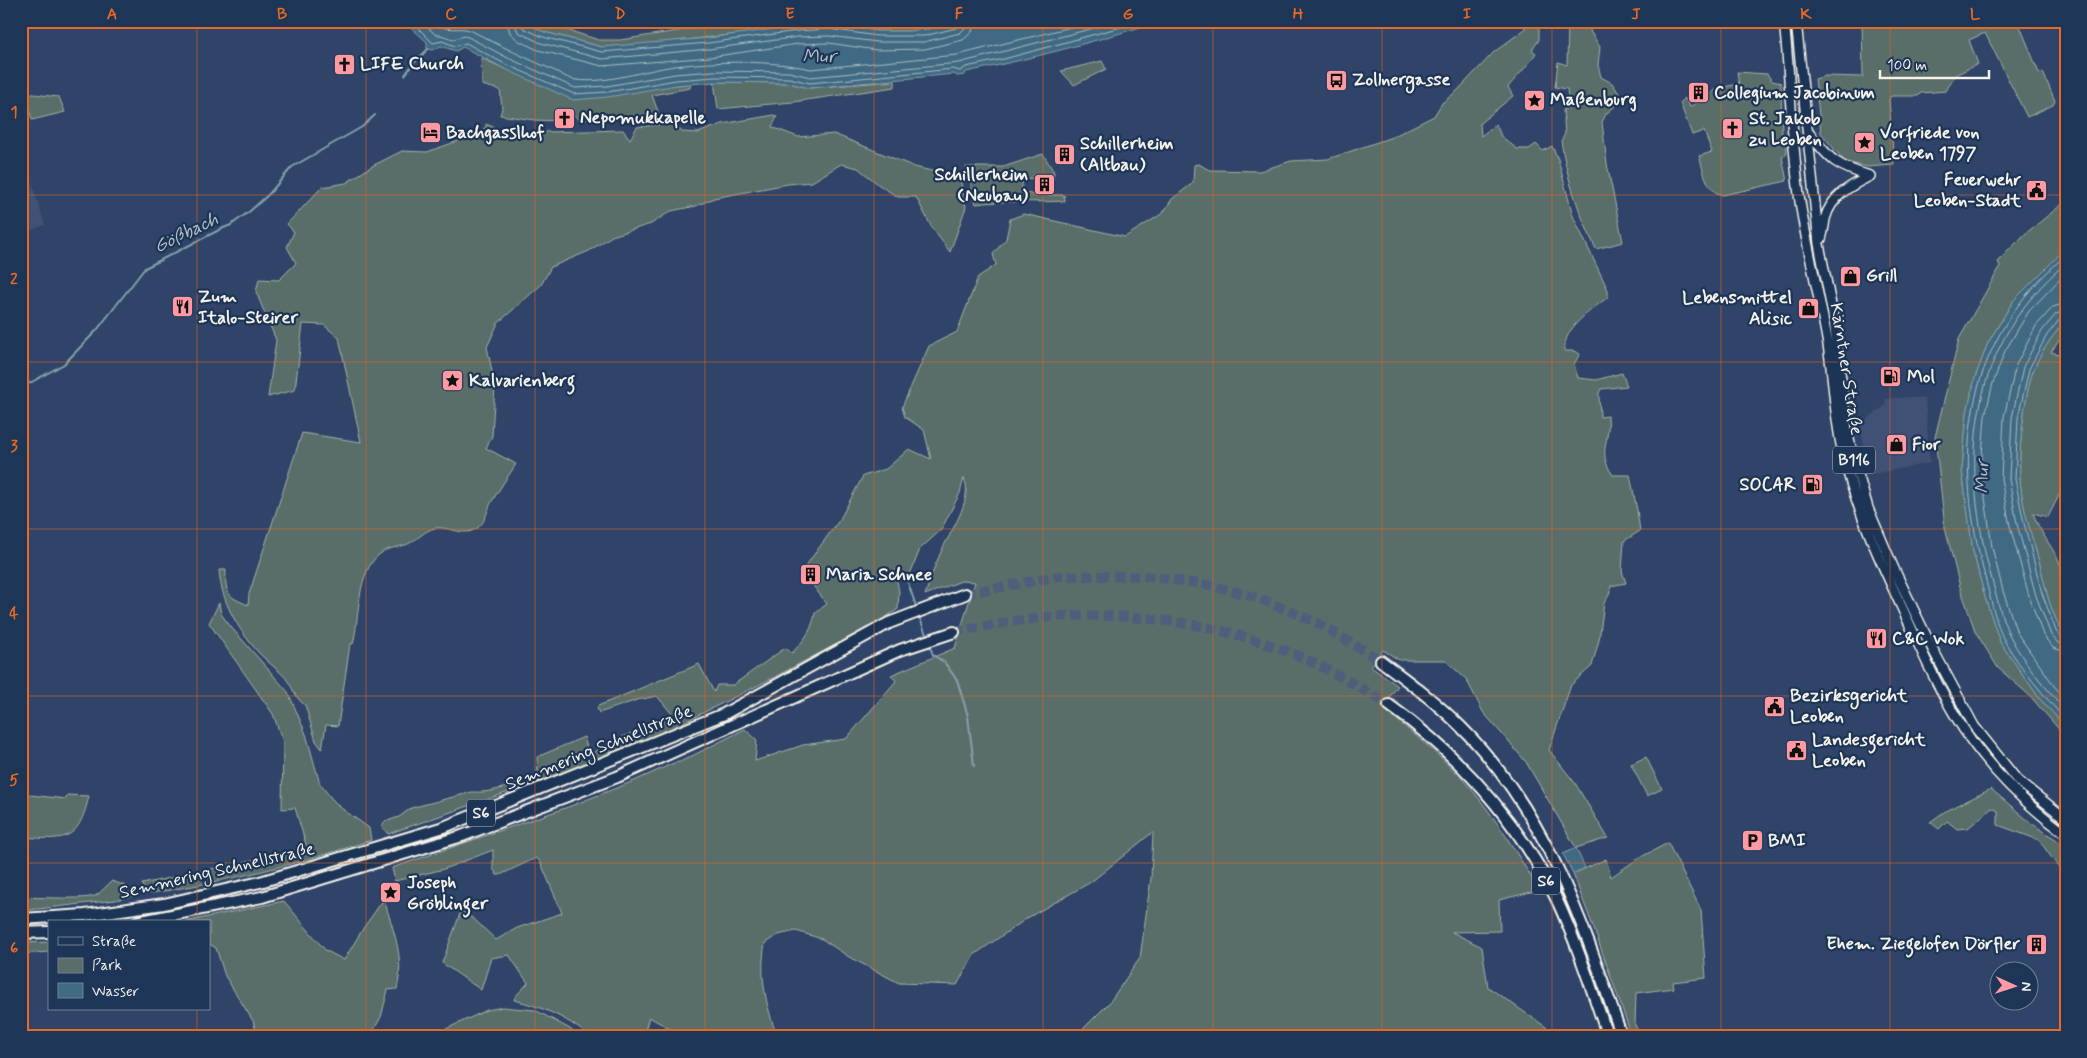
<svg xmlns="http://www.w3.org/2000/svg" width="2087" height="1058" font-family="Mynerve,sans-serif">
  <style>
    .built { fill: #405175 }
    .green { fill: #5a6e69; stroke: #a7b0a8 }
    .water { fill: #3f6b83; stroke: #87a1ab }
    .lines { fill: none; stroke-linecap: round; stroke-linejoin: round }
    .shore { stroke: #acbbc0; stroke-width: 1 }
    .stream { stroke: #87a1ab; stroke-width: 2 }
    .highway-tunnel { stroke: #4d5e7b; stroke-width: 10; stroke-dasharray: 10 5; stroke-linecap: butt }
    .primary-casing { stroke: #f4f1e8; stroke-width: 12 }
    .highway-casing { stroke: #f4f1e8; stroke-width: 14 }
    .primary { stroke: #1d3557; stroke-width: 9 }
    .highway { stroke: #1d3557; stroke-width: 10 }
    .grid { fill: none; stroke: #e96822; stroke-width: 1; stroke-opacity: 0.55 }
    .labels { text-anchor: middle; dominant-baseline: central; stroke-width: 4.5; stroke-linejoin: round; paint-order: stroke }
    .shield { fill: #1d3557; stroke: #b4b9bc; stroke-width: 1 }
    .shield-label { font-size: 16px; font-weight: bold; fill: #f4f1e8 }
    .poi-label { font-size: 18px; font-weight: bold; fill: #f4f1e8; stroke: #1d3557; text-anchor: start }
    .street-label { font-size: 18px; fill: #f4f1e8; stroke: #1d3557 }
    .water-label { font-size: 19px; font-style: italic; fill: #b5c2c5; stroke: #1d3557 }
    .neatline { fill: none; stroke: #e96822; stroke-width: 2 }
    .grid-label { font-size: 16px; text-anchor: middle; font-weight: bold; fill: #e96822 }
  </style>
  <rect width="100%" height="100%" fill="#2f4468"/>
  <filter id="ink" filterUnits="userSpaceOnUse"><feTurbulence type="fractalNoise" baseFrequency=".02" numOctaves="2"/><feDisplacementMap in="SourceGraphic" scale="10" xChannelSelector="R" yChannelSelector="G"/><feConvolveMatrix kernelMatrix="1 2 1 2 8 2 1 2 1" color-interpolation-filters="sRGB"/></filter>
  <g filter="url(#ink)">
    <path class="built" d="M21,157h3l21,68 -24,9z
      M1910,397l15,2 5,64 -63,12 -6,-49 7,-8 18,-13 -1,-6z"/>
    <path class="green" d="M522,21h16l61,19h21l121,-19h222l-26,7 -29,3h-31l-47,-7 -181,20 -47,3 -58,-15z
      M1523,21h20l-4,5v14l-7,10 4,3c-8,13 -18,22 -28,34l5,9 -33,27 1,13 15,-12 5,12 16,13h12l7,-5 7,7 9,-5 6,13 15,57 35,74v7c-16,13 -46,31 -43,54h9l6,3 -6,10 4,14 18,2 26,-7 5,13 -26,3 -2,4 1,24 8,-1c3,25 -12,36 5,59h17l7,35 3,21 -16,10 -2,30 4,12 -15,3 -2,9 -5,8 -5,37 -7,26 -21,19 -22,65 26,33 33,55 -32,10 -50,-86 -43,-50 -17,-33 -21,-19h-46l-16,-10 -12,17 27,19 -16,21c31,27 64,52 90,83 26,31 46,65 67,100l-40,10 1,31 -48,1 30,15 6,40 58,40 4,10h-475l34,-34 31,-45 11,-80 2,-46 -62,50 -62,35 -55,38 -17,30 -58,-2 -50,-26 -27,-18 -26,-8 -18,4 -13,8c-6,35 1,60 12,94h-98l-3,-5 -27,-15 -6,20h-53c-22,-19 -47,-30 -76,-37l1,-3 13,-14 -19,-28 -18,3 -10,32 -39,-27 19,-52 13,8 22,21 21,-12 45,-15 -22,-52 -4,-3 -36,17h-3l-4,-7v-18l-49,19 -49,12 -3,-13 176,-61 66,-26 40,-18 6,-1 65,-33 12,11 -2,21 48,-16 43,-6 50,-58 -5,-6 64,-27 20,-66 -14,-1 -36,14c5,-14 9,-28 15,-41 9,-21 34,-54 24,-76l-4,15 -19,37 -21,19 -9,23 -4,4 -6,-1 -6,-5 4,22 -1,17 -16,11 -115,61 -115,57 -60,25 -204,71 -6,-7 2,-5 15,-5 12,-9 61,-16c21,2 45,-9 66,-16l-1,-19 47,-20 5,18 27,-15 56,-26 -15,-18 -20,4 -38,13 -2,-5 1,-2 101,-42 15,28 3,-7h16l52,-37 7,5c12,-13 20,-22 23,-40l12,-9 -25,-33 38,-52 23,-43 23,-7 23,-20 22,10 -7,-29 -19,-13 -3,-10 27,-61 28,-14 21,-55 18,-12 -3,-11 13,-15 4,-20 14,-5 101,23 38,-24 9,-14 21,-16 1,-18 5,-1 10,6 51,1 31,-10 37,-2 64,-22 42,-21 8,-13 15,-12 37,-39 31,-23z
      M1568,21h25l-3,10 10,16 -2,18 3,12 11,6 11,16 -17,15 -4,8 5,42 16,78 -27,7c-17,-35 -29,-70 -35,-108l4,-7 -2,-24 6,-4 -2,-17 -12,-2 3,-25 9,3z
      M1862,21h156l21,52 4,-1 12,29 -2,4 -26,12 -42,-84 -16,7 9,24 -23,11 -9,16 -25,2 -3,3h-27l-2,3 5,66 -26,2 -23,-5 -24,-29 -6,-54 10,-3 38,1z
      M481,58l22,10 174,17 14,-1 -1,4 -38,7 7,19 -79,6 -9,-7 -10,-1 -2,9 -25,-1 -34,-5 2,-7 -2,-18 -18,-5z
      M1102,61l4,8 -32,16 -13,-14z
      M1737,72l30,2 5,7 9,2 1,53 5,11 -1,8 -4,2 5,24 -64,14c-17,-3 -19,-24 -24,-39l13,-4 -8,-21 -12,4 -12,-32 5,-5 5,9 28,-19 21,-4z
      M895,81v6l-102,15 -75,7 -4,-27 75,1 20,5z
      M25,93l34,4 6,15 -33,8z
      M774,115l3,2 -5,10 26,10 36,-3 81,33 45,11 6,29 -16,45 -18,-24 -16,-31h-18l-19,-12 -21,-17 -17,-4 -29,18 -24,2 -74,14 -18,8 -25,5 -20,13 -39,12 -23,15 -38,16 -10,18 -43,38 -11,24 8,39 -3,50 -6,12 30,16c-8,13 -17,25 -25,39 -4,8 -6,21 -15,26 -13,8 -27,-3 -41,-1 -10,2 -18,12 -27,16 -9,4 -20,3 -28,10 -24,18 -20,63 -27,90h-3l-12,82 -12,-1 -4,24 -6,-8 -11,-36c-10,-6 -13,-21 -22,-30 -8,-8 -18,-15 -25,-23 -21,-24 -37,-51 -39,-82h7c-1,24 1,26 22,35l1,-11 53,-161 59,9 -22,-104 -15,-13 -21,-1 -8,66 -27,7 8,-57 -20,-48 3,-13 20,1 17,-17 -9,-16 7,-15 -7,-8 35,-37 24,-4 26,-17 30,-15 25,1 48,-17 11,-8v-3l22,9 115,-3 7,9 7,-12 37,-4 8,9 16,1 24,-9z
      M1043,154l11,18 -1,8 -30,-2 -2,14 14,3h29l1,6c-30,2 -60,-1 -89,3l-10,-37h37z
      M2066,201v47l-52,52 -26,43 -13,35 -8,35 -5,57 11,81 12,46 15,45 40,57 26,28v18l-8,-17 -29,-33 -31,-27 -23,-37 -15,-44 -15,-59 -10,-91 24,-98 41,-72 -2,-6 27,-27z
      M2066,320v11l-15,21 15,4v126l-18,35 -15,-4c7,20 17,30 26,48 10,23 7,49 7,74 -15,-16 -21,-49 -26,-70 -8,-28 -18,-57 -20,-85 -2,-27 4,-84 13,-109 7,-19 20,-36 33,-51z
      M219,603l2,11 10,13 57,65 18,42 14,50 12,15 9,9 28,20 2,12c-73,24 -150,43 -226,54l-3,-10 165,-36 -12,-40 -13,1 1,-67 -10,-28 -64,-91z
      M1646,757l16,32 -15,7 -16,-32z
      M1991,789l40,34 35,23v21l-7,1 -20,-28 -41,-15v-14l-6,-3 -24,20 -11,1 -10,-8 -8,8 -9,-7 14,-10z
      M21,794l45,5 1,-4 22,1c-11,47 -24,44 -68,41z
      M1668,843l33,67 5,68 -33,4 1,6 -38,5 -1,32 6,12h-9l-38,-108 -21,-55 33,-15 5,18 28,-19z
      M112,881l14,5 6,10 -16,4 -95,11v-13c15,-2 65,3 76,-3 5,-4 10,-10 15,-14z
      M384,899c9,32 21,57 13,90l-9,1 -7,27 -11,20h-112l-5,-16 -28,-45 -9,-28 -7,-4v-22h-25l100,-21 41,49 19,10 20,-33z
      M49,942v10l-28,2v-11z
      M503,1007l32,3 35,19 9,8h-129l-4,-8 41,-19z"/>
    <path class="water" d="M404,21h118l22,11 58,15 106,-9 88,-12 34,-2 47,7h31l29,-3 26,-7h197c-64,20 -128,38 -194,51l-1,3 -8,1 -3,-2 -145,14 -20,-5 -75,-1 -37,3 -69,12 -35,3 -70,-32 -40,-21 -7,4 -15,-5 -8,4 -6,-1v-7z
      M2066,248v72c-13,15 -26,32 -33,51 -9,25 -15,82 -13,109 2,28 12,57 20,85 5,21 11,54 26,70v92l-26,-28 -40,-57 -15,-45 -12,-46 -11,-81 5,-57 8,-35 13,-35 26,-43z
      M1576,848l9,20 -12,6 -10,-20z"/>
    <g class="lines">
      <path class="shore" d="M411,21l22,22 9,-2 13,5 11,-3 39,21 69,30 34,-2 68,-12 38,-3 75,1 21,5 143,-14 7,2 6,-4 38,-8 139,-38
        M421,21l15,14c7,-1 13,4 18,4 6,-1 8,-4 14,-2l40,21 67,30 32,-2 68,-12 38,-3 76,1 21,5 149,-14 162,-42
        M432,21c16,14 28,3 42,11 26,14 52,26 79,38 7,3 16,10 24,10 29,4 68,-10 98,-14 44,-5 93,-6 136,3l146,-14 139,-34
        M507,21l3,12 9,8 19,9 64,16 108,-9 88,-13 31,-1 47,7 49,-1 38,-9 9,-8 2,-11
        M514,21l4,11 23,11 61,16 107,-10 89,-12 31,-1 48,6h47l36,-9 5,-5 1,-7
        M520,21l3,7 20,9 59,15 106,-9 89,-12 32,-2 48,7h47l32,-8 4,-7
        M2066,255c-100,84 -114,193 -83,314 5,19 13,57 22,73 17,28 39,54 61,78
        M2066,263c-96,81 -106,191 -77,306 6,20 12,51 22,69 13,25 35,51 55,72
        M2066,273l-37,38 -24,40 -12,32 -8,33 -4,53 11,78 11,44 14,42 38,54 11,12
        M2066,303l-13,4 -17,19 -20,39 -12,52 -3,62 9,47 19,70 14,39 10,13 13,4
        M2066,311l-10,3 -14,17 -19,36 -11,51 -3,61 8,45 19,72 15,39 7,8 8,1
        M2066,317l-6,2 -13,16 -18,34 -11,49 -3,61 9,44 18,70 14,38 5,6 5,1"/>
      <path class="stream" d="M405,75l7,-10 16,-16
        M21,388l43,-24 33,-34 48,-62 76,-39 10,-4 19,-14 19,-17 23,-27 70,-40 13,-12
        M907,580l10,29
        M919,616l8,21
        M929,644l4,11 11,7 13,18 11,36 6,50"/>
      <path class="highway-tunnel" d="M965,594l94,-18h87l63,9 49,13 60,25 63,38
        M954,632c36,-7 72,-14 108,-16 81,-3 166,9 241,42 29,13 58,30 86,47"/>
      <defs>
        <path id="primary" d="M1784,21c7,62 7,125 17,187 7,44 18,87 26,131 7,39 7,80 17,119 14,57 40,111 65,165 41,93 73,150 157,211
          M1796,21l23,223 15,76 13,110 6,27 15,51 26,61 37,77 43,80 43,54 49,39
          M1809,133c22,28 27,33 61,43
          M1821,239c2,-6 3,-13 4,-20 6,-23 25,-33 45,-43"/>
        <path id="highway" d="M1381,661c28,21 55,41 79,65 87,86 123,198 162,311
          M1389,705c70,50 128,115 167,193 21,45 36,92 52,139
          M21,919l64,-4 79,-11 96,-22 184,-55 280,-113 165,-91 76,-29
          M137,922l125,-25 200,-61 155,-59 283,-127 54,-18
          M21,933l28,-1"/>
      </defs>
      <use href="#primary" class="primary-casing"/>
      <use href="#highway" class="highway-casing"/>
      <use href="#primary" class="primary"/>
      <use href="#highway" class="highway"/>
    </g>
  </g>
  <path class="grid" d="M197,21v901M366,21v1016M535,21v1016M705,21v1016M874,21v1016M1043,21v1016M1213,21v1016M1382,21v1016M1552,21v1016M1721,21v1016M1890,21v1016M21,195h2045M21,362h2045M21,529h2045M21,696h2045M21,863h2045M197,1009v28"/>
  <defs>
    <symbol id="church-square" viewBox="-11 -11 22 22"><rect x="-9" y="-9" width="18" height="18" rx="4" fill="#ff9aa2" stroke="#1d3557"/><path d="M-1.2-6h2.4v3.5h3.3v2.4h-3.3V6h-2.4V-.1h-3.3v-2.4h3.3Z" fill="#111"/></symbol>
    <symbol id="bus-square" viewBox="-11 -11 22 22"><rect x="-9" y="-9" width="18" height="18" rx="4" fill="#ff9aa2" stroke="#1d3557"/><path d="M-5-6H5V4H4V6H2V4H-2V6H-4V4H-5ZM-3.5-4V0h7V-4ZM-3.5 1.2v1.5H-2V1.2ZM2 1.2v1.5H3.5V1.2Z" fill="#111"/></symbol>
    <symbol id="building-square" viewBox="-11 -11 22 22"><rect x="-9" y="-9" width="18" height="18" rx="4" fill="#ff9aa2" stroke="#1d3557"/><path d="M-4-6H4V6H1V3H-1V6H-4ZM-2.5-4.3h1.7v1.8h-1.7ZM.8-4.3h1.7v1.8H.8ZM-2.5-1h1.7V.8h-1.7ZM.8-1h1.7V.8H.8Z" fill="#111"/></symbol>
    <symbol id="sight-square" viewBox="-11 -11 22 22"><rect x="-9" y="-9" width="18" height="18" rx="4" fill="#ff9aa2" stroke="#1d3557"/><path d="M0-6L1.8-2.2L6-1.7L2.9 1.2L3.7 5.4L0 3.3L-3.7 5.4L-2.9 1.2L-6-1.7L-1.8-2.2Z" fill="#111"/></symbol>
    <symbol id="hotel-square" viewBox="-11 -11 22 22"><rect x="-9" y="-9" width="18" height="18" rx="4" fill="#ff9aa2" stroke="#1d3557"/><path d="M-6-4.5h1.5V1H6V5H4.5V3h-9V5H-6ZM-4 0a1.8 1.8 0 1 1 3.6 0ZM.5 0V-2.5h3Q6-2.5 6 0Z" fill="#111"/></symbol>
    <symbol id="civic-square" viewBox="-11 -11 22 22"><rect x="-9" y="-9" width="18" height="18" rx="4" fill="#ff9aa2" stroke="#1d3557"/><path d="M-.6-6.5H3V-4.5H.6V-3L4-1V1h2V6H-6V1h2V-1L-.6-3ZM-1.2 2.5V6h2.4V2.5Z" fill="#111"/></symbol>
    <symbol id="shop-square" viewBox="-11 -11 22 22"><rect x="-9" y="-9" width="18" height="18" rx="4" fill="#ff9aa2" stroke="#1d3557"/><path d="M-5-2.5h2.3a2.7 3.5 0 0 1 5.4 0H5L5.5 6h-11ZM-1.5-2.5h3a1.5 2.3 0 0 0-3 0Z" fill="#111"/></symbol>
    <symbol id="restaurant-square" viewBox="-11 -11 22 22"><rect x="-9" y="-9" width="18" height="18" rx="4" fill="#ff9aa2" stroke="#1d3557"/><path d="M-5-6h1v4h1v-4h1v4h1v-4h1v5L-1.5 .5V6h-2V.5L-5-1ZM5-6V6H3V1.5H1.5Q1.5-4 5-6Z" fill="#111"/></symbol>
    <symbol id="fuel-square" viewBox="-11 -11 22 22"><rect x="-9" y="-9" width="18" height="18" rx="4" fill="#ff9aa2" stroke="#1d3557"/><path d="M-5.5-6h7V0h2V4h1.3V-2.5L3-4.5l.8-.8L6-3V5H2.5V1h-1V6h-7ZM-4.2-4.7v3.2H.2V-4.7Z" fill="#111"/></symbol>
    <symbol id="parking-square" viewBox="-11 -11 22 22"><rect x="-9" y="-9" width="18" height="18" rx="4" fill="#ff9aa2" stroke="#1d3557"/><path d="M-3.5-5.5H1a3.5 3.5 0 0 1 0 7H-1V5.5H-3.5ZM-1-3.4V-.6H.8a1.4 1.4 0 0 0 0-2.8Z" fill="#111"/></symbol>
  </defs>
  <g fill-rule="evenodd">
    <use href="#church-square" x="332" y="52" width="25" height="25"/>
    <use href="#bus-square" x="1324" y="68" width="25" height="25"/>
    <use href="#building-square" x="1686" y="80" width="25" height="25"/>
    <use href="#sight-square" x="1522" y="88" width="25" height="25"/>
    <use href="#church-square" x="552" y="106" width="25" height="25"/>
    <use href="#church-square" x="1720" y="116" width="25" height="25"/>
    <use href="#hotel-square" x="418" y="120" width="25" height="25"/>
    <use href="#sight-square" x="1852" y="130" width="25" height="25"/>
    <use href="#building-square" x="1052" y="142" width="25" height="25"/>
    <use href="#building-square" x="1032" y="172" width="25" height="25"/>
    <use href="#civic-square" x="2024" y="178" width="25" height="25"/>
    <use href="#shop-square" x="1838" y="264" width="25" height="25"/>
    <use href="#restaurant-square" x="170" y="294" width="25" height="25"/>
    <use href="#shop-square" x="1796" y="296" width="25" height="25"/>
    <use href="#fuel-square" x="1878" y="364" width="25" height="25"/>
    <use href="#sight-square" x="440" y="368" width="25" height="25"/>
    <use href="#shop-square" x="1884" y="432" width="25" height="25"/>
    <use href="#fuel-square" x="1800" y="472" width="25" height="25"/>
    <use href="#building-square" x="798" y="562" width="25" height="25"/>
    <use href="#restaurant-square" x="1864" y="626" width="25" height="25"/>
    <use href="#civic-square" x="1762" y="694" width="25" height="25"/>
    <use href="#civic-square" x="1784" y="738" width="25" height="25"/>
    <use href="#parking-square" x="1740" y="828" width="25" height="25"/>
    <use href="#sight-square" x="378" y="880" width="25" height="25"/>
    <use href="#building-square" x="2024" y="932" width="25" height="25"/>
  </g>
  <g class="labels">
    <g class="shield">
      <rect x="1833" y="446.5" width="42" height="27" rx="4"/>
      <rect x="467" y="799.5" width="28" height="27" rx="4"/>
      <rect x="1532" y="867.5" width="28" height="27" rx="4"/>
    </g>
    <g class="shield-label">
      <text x="1854" y="460">B116</text>
      <text x="481" y="813">S6</text>
      <text x="1546" y="881">S6</text>
    </g>
    <g class="poi-label">
      <text x="360" y="64">LIFE Church</text>
      <text x="1352" y="80">Zollnergasse</text>
      <text x="1714" y="93">Collegium Jacobinum</text>
      <text x="1550" y="100">Maßenburg</text>
      <text x="580" y="118">Nepomukkapelle</text>
      <text x="1749" y="119">St. Jakob<tspan x="1749" dy="21">zu Leoben</tspan></text>
      <text x="446" y="133">Bachgasslhof</text>
      <text x="1880" y="133">Vorfriede von<tspan x="1880" dy="21">Leoben 1797</tspan></text>
      <text x="1080" y="144">Schillerheim<tspan x="1080" dy="21">(Altbau)</tspan></text>
      <text x="1028" y="175" text-anchor="end">Schillerheim<tspan x="1028" dy="21">(Neubau)</tspan></text>
      <text x="2021" y="180" text-anchor="end">Feuerwehr<tspan x="2021" dy="21">Leoben-Stadt</tspan></text>
      <text x="1866" y="276">Grill</text>
      <text x="198" y="297">Zum<tspan x="198" dy="21">Italo-Steirer</tspan></text>
      <text x="1792" y="298" text-anchor="end">Lebensmittel<tspan x="1792" dy="21">Alisic</tspan></text>
      <text x="1907" y="377">Mol</text>
      <text x="469" y="381">Kalvarienberg</text>
      <text x="1912" y="445">Fior</text>
      <text x="1796" y="485" text-anchor="end">SOCAR</text>
      <text x="826" y="575">Maria Schnee</text>
      <text x="1892" y="639">C&amp;C Wok</text>
      <text x="1790" y="696">Bezirksgericht<tspan x="1790" dy="21">Leoben</tspan></text>
      <text x="1812" y="740">Landesgericht<tspan x="1812" dy="21">Leoben</tspan></text>
      <text x="1768" y="841">BMI</text>
      <text x="407" y="883">Joseph<tspan x="407" dy="21">Gröblinger</tspan></text>
      <text x="2020" y="944" text-anchor="end">Ehem. Ziegelofen Dörfler</text>
    </g>
    <g class="street-label">
      <text transform="translate(1846 369) rotate(81)">Kärntner Straße</text>
      <text transform="translate(599 748) rotate(-22)">Semmering Schnellstraße</text>
      <text transform="translate(217 871) rotate(-13)">Semmering Schnellstraße</text>
    </g>
    <g class="water-label">
      <text x="819" y="56">Mur</text>
      <text transform="translate(186 233) rotate(-26)">Gößbach</text>
      <text transform="translate(1982 477) rotate(-90)">Mur</text>
    </g>
  </g>
  <rect width="2087" height="1058" fill="none" stroke="#1d3557" stroke-width="55"/>
  <rect x="48" y="920" width="162" height="90" fill="#1d3557" stroke="#738091"/>
  <rect x="58" y="937" width="25" height="8" fill="#1d3557" stroke="#738091"/>
  <text x="92" y="946" font-size="15" fill="#f4f1e8">Straße</text>
  <rect x="58" y="958" width="25" height="15" fill="#5a6e69" stroke="#738091"/>
  <text x="92" y="970" font-size="15" fill="#f4f1e8">Park</text>
  <rect x="58" y="983" width="25" height="15" fill="#3f6b83" stroke="#738091"/>
  <text x="92" y="996" font-size="15" fill="#f4f1e8">Wasser</text>
  <g transform="translate(2014 986) rotate(93)"><circle r="24" fill="#1d3557" stroke="#738091"/>
  <path d="M0-4L9 19L0 12L-9 19Z" fill="#ff9aa2"/>
  <text y="-8" font-size="14" font-weight="bold" text-anchor="middle" fill="#f4f1e8">N</text>
  </g>
  <path d="M1880 70v8h109v-8" fill="none" stroke="#f4f1e8" stroke-width="2.5"/>
  <text x="1887" y="70" font-size="15" fill="#f4f1e8" stroke="#1d3557" stroke-width="4" paint-order="stroke">100 m</text>
  <rect x="28" y="28" width="2032" height="1002" class="neatline"/>
  <g class="grid-label">
    <text x="112" y="19">A</text>
    <text x="282" y="19">B</text>
    <text x="451" y="19">C</text>
    <text x="620" y="19">D</text>
    <text x="790" y="19">E</text>
    <text x="959" y="19">F</text>
    <text x="1128" y="19">G</text>
    <text x="1298" y="19">H</text>
    <text x="1467" y="19">I</text>
    <text x="1636" y="19">J</text>
    <text x="1806" y="19">K</text>
    <text x="1975" y="19">L</text>
    <text x="14" y="117">1</text>
    <text x="14" y="284">2</text>
    <text x="14" y="451">3</text>
    <text x="14" y="618">4</text>
    <text x="14" y="785">5</text>
    <text x="14" y="953">6</text>
  </g>
</svg>
